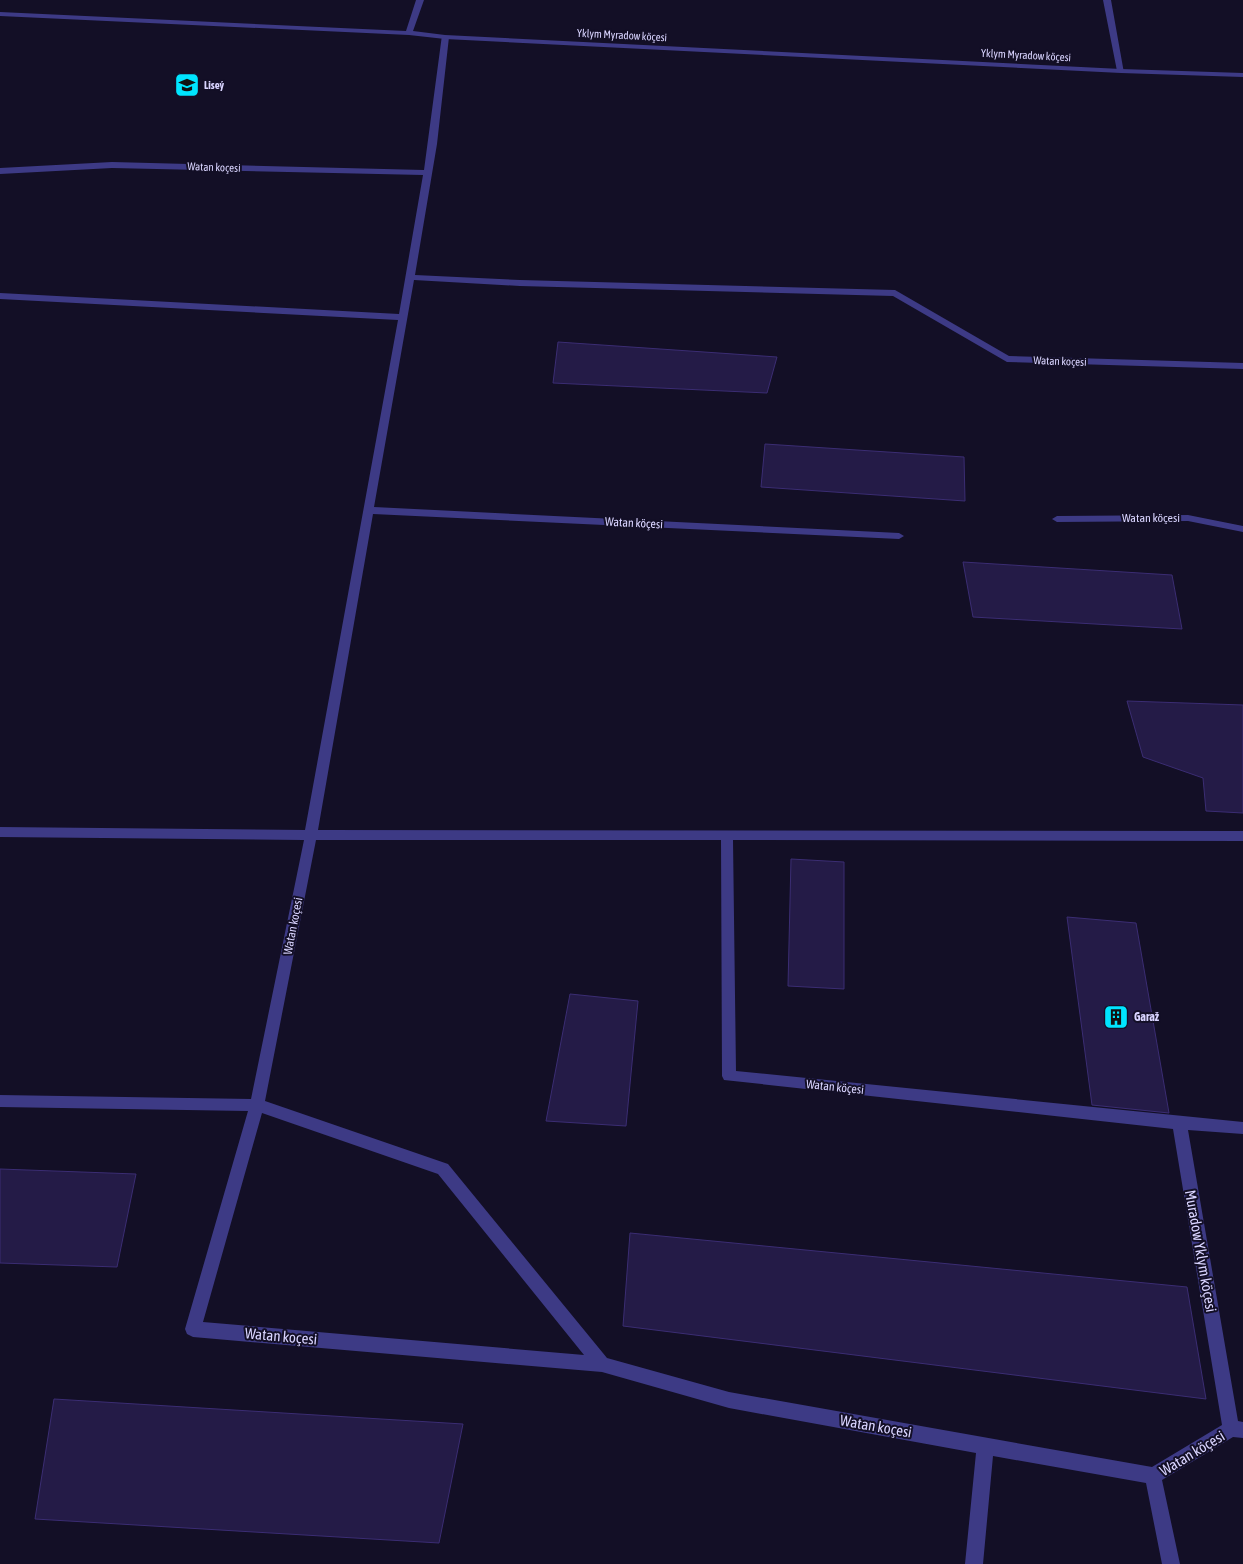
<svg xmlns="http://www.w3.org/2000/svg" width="1243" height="1564" font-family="'Asap Condensed',sans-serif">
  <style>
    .building { fill: #241b47; stroke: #3b2d73 }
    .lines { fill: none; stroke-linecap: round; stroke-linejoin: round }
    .minor { fill: #3d3a85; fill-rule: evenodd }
    .tertiary { fill: #3d3a85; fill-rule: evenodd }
    .labels { text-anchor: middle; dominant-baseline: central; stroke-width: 4; stroke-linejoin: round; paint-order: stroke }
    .far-street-label { font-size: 11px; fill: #d9d4ff; stroke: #130f26 }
    .far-poi-label { font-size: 11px; font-weight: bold; fill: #d9d4ff; stroke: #130f26; text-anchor: start }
    .street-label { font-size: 12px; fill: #d9d4ff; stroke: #130f26 }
    .poi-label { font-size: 12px; font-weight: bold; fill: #d9d4ff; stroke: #130f26; text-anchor: start }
    .near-street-label { font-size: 15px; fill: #d9d4ff; stroke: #130f26 }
  </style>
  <rect width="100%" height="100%" fill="#130f26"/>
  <path class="building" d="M558,342l219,15 -10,36 -214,-10z
    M765,444l199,13 1,44 -204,-14z
    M963,562l209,13 10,54 -209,-12z
    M1127,701l116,4v108l-37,-2 -3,-33 -60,-21z
    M791,859l53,3v127l-56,-3z
    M1067,917l69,6 33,190 -77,-8z
    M570,994l68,7 -12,125 -80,-5z
    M0,1169l136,5 -19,93 -117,-4z
    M630,1233l557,54 19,112 -583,-73z
    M54,1399l409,25 -24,119 -404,-24z"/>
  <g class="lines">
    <path class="minor" d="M1103,0h8l13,73 -7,-2z
      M442,35l7,2 -12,107 -22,131 105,5 375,10 114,66 234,7v6l-236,-7 -114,-66 -373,-10 -106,-6 -40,227 525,26 5,3 -5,3 -526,-25 -55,316 925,1v10l-510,-1 3,231 507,51v12l-55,-4 50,291 5,1v16l-10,-1 -71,43 18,84h-18l-16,-81 -153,-27 -10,108h-18l11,-111 -247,-45 -127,-36 -409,-35 -6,-3 -2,-5 63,-218 -248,-4v-12l251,4 53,-259 -304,-3v-10l305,3 93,-510 -398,-21v-6l399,21 24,-139 -311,-7 -112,6v-6l112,-6 312,8zM316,840h405l1,236 2,4 449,49 49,296 -70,42 -423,-75 -122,-34 -159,-194 -183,-63zM262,1113l176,61 146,181 -381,-33z
      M1188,515l55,11v6l-55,-11 -131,1 -5,-3 5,-3z"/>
    <path class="tertiary" d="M416,0h8l-11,31 32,4 676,34 122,4v4l-122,-4 -676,-34 -36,-4 -409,-19v-4l406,19z"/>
  </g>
  <defs>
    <symbol id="school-square" viewBox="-11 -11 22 22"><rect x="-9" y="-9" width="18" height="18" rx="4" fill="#00e5ff" stroke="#130f26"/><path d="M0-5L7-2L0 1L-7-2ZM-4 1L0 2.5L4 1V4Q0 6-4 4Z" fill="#111"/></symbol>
    <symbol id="building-square" viewBox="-11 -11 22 22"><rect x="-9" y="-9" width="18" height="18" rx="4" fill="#00e5ff" stroke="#130f26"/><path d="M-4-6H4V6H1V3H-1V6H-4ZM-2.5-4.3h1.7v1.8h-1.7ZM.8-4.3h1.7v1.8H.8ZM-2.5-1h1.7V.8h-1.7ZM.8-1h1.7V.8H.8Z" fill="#111"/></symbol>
  </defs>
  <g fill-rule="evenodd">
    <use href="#school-square" x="173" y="71" width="28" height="28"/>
    <use href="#building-square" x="1102" y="1003" width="28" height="28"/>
  </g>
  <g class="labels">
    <g class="far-street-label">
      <text transform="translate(622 35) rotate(3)">Yklym Myradow köçesi</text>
      <text transform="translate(1026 55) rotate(3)">Yklym Myradow köçesi</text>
      <text transform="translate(214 167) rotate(2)">Watan koçesi</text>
      <text transform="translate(1060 361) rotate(2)">Watan koçesi</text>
    </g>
    <g class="far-poi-label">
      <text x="204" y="85">Liseý</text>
    </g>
    <g class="street-label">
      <text x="1151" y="518">Watan köçesi</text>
      <text transform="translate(634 523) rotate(3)">Watan köçesi</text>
      <text transform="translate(293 926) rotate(-79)">Watan koçesi</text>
      <text transform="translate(835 1087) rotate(6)">Watan köçesi</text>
    </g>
    <g class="poi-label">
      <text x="1134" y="1017">Garaž</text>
    </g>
    <g class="near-street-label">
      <text transform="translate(1201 1251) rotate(80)">Muradow Yklym köçesi</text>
      <text transform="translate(281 1336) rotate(5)">Watan koçesi</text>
      <text transform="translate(876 1426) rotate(10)">Watan koçesi</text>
      <text transform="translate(1192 1453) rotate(-31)">Watan köçesi</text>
    </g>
  </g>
</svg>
